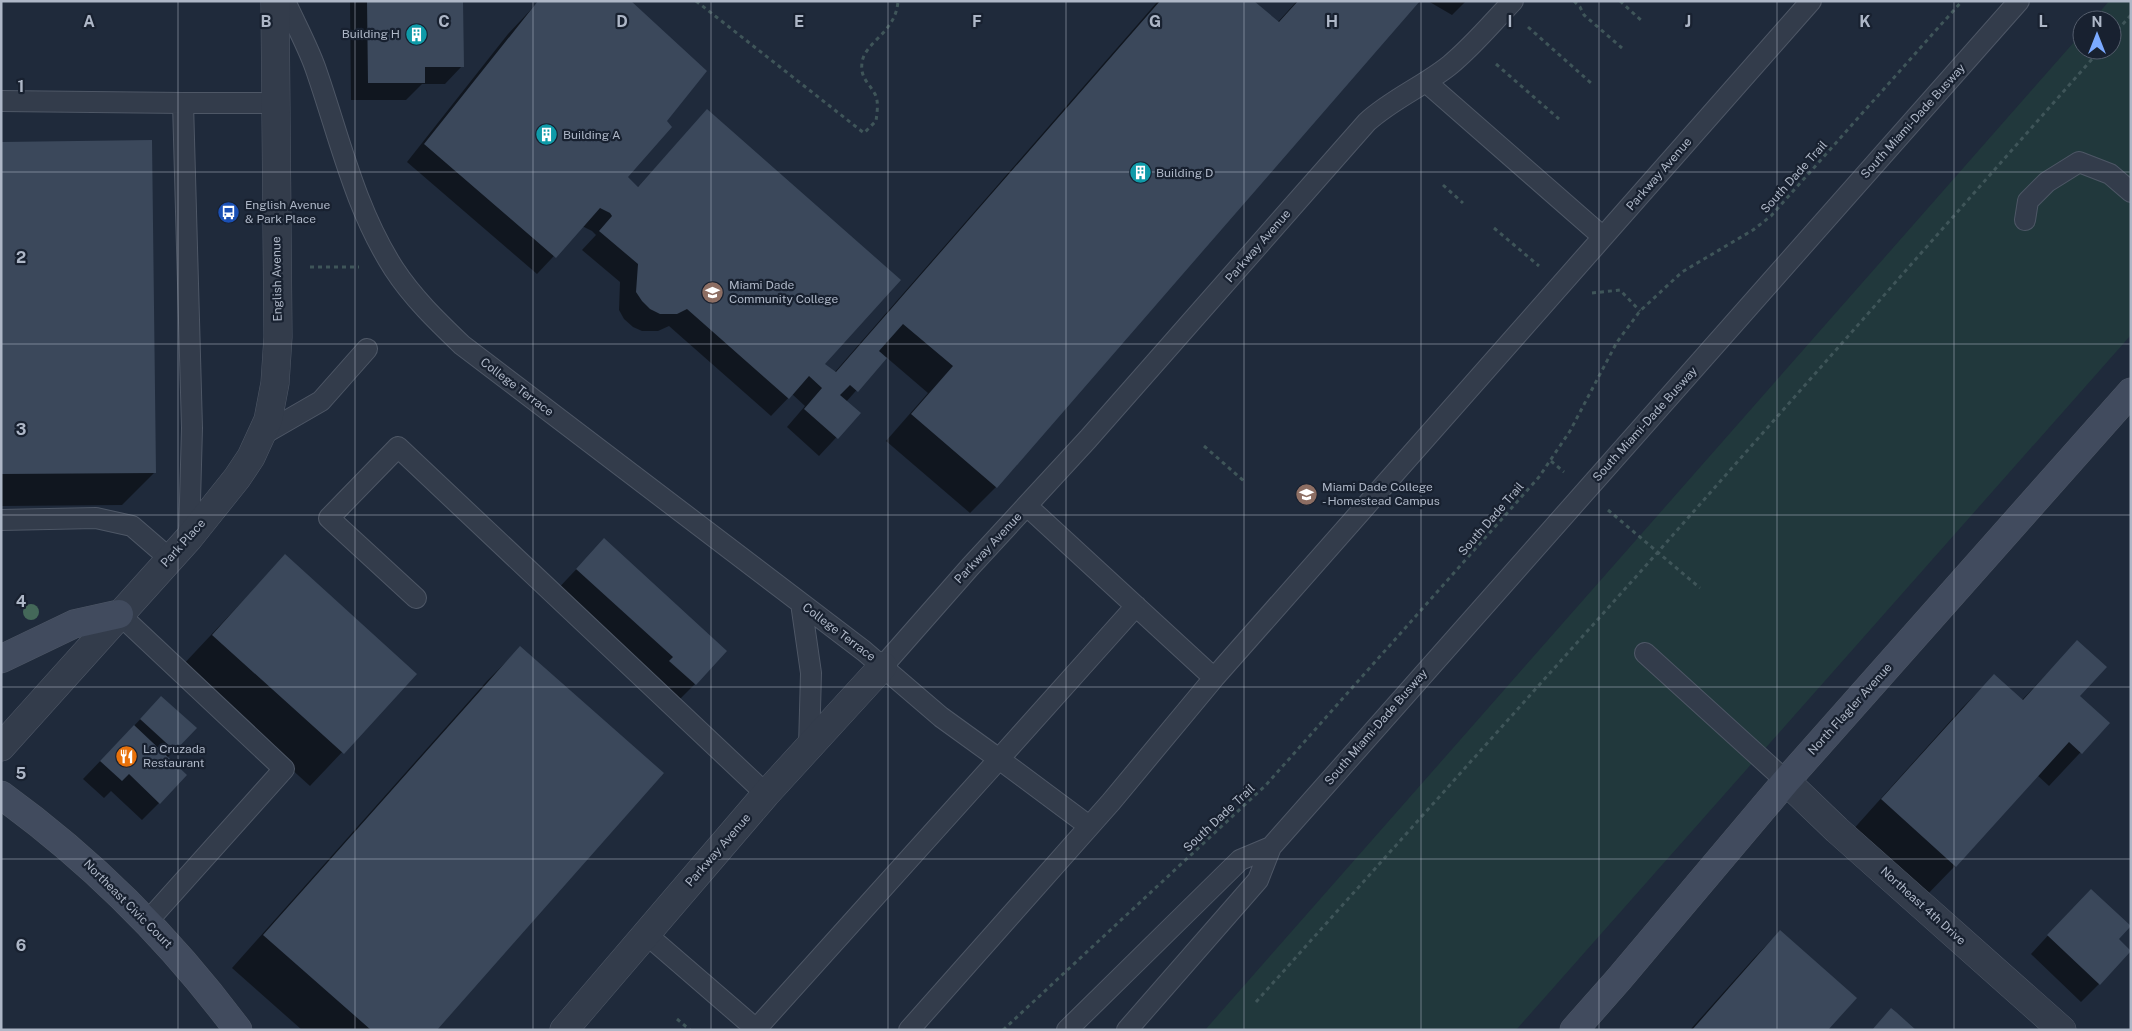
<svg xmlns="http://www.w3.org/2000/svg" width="2132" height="1031" font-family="'Public Sans',sans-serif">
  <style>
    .green { fill: #21383c }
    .shadow { fill: #0007 }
    .building { fill: #3b485b }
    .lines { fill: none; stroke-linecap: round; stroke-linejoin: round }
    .lane-casing { stroke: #4e5766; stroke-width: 22 }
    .street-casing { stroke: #4e5766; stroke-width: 29 }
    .secondary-casing { stroke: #4e5766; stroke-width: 29 }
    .path { stroke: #3f5559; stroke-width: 3; stroke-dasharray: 4 4; stroke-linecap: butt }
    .lane { stroke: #333c4b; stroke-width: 20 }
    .street { stroke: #333c4b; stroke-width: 28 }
    .secondary { stroke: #414b5e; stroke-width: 28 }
    .tree { fill: #446859 }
    .grid { fill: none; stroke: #aeb7c7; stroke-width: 1; stroke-opacity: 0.55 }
    .labels { text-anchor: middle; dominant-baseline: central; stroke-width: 4.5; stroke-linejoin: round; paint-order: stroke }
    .poi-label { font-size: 12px; fill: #aeb7c7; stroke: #182130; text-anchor: start }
    .street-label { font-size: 12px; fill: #aeb7c7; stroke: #182130 }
    .grid-label { font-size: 16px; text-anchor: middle; font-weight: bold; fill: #aeb7c7; stroke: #182130; stroke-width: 4.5; stroke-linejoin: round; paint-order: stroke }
  </style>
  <rect width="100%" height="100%" fill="#1f2a3b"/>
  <path class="green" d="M2109,1h22v334l-615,695h-311l877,-997v17h30v-30h-19z"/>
  <path class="shadow" d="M350,1h112v65l-17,18h-23l-16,16h-55z
    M539,1l127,120 -40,56 11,11 70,-77 117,253 10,9 324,-372h94l25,22 20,-22h122l-423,486 -26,26 -84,-72 42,-48 -42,-36 -40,45 13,11 -40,43 -32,-29 18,-21 -13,-12 -21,22 -102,-90 -11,5h-16l-9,-4 -9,-8 -5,-9 1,-28 -38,-32 14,-15 -4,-4 -10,-5 -45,48 -130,-112 101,-128z
    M1428,1h38l-14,14z
    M1,143l154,329 -33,33 -121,1z
    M604,540l91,144 -26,26 -118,-114z
    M285,556l131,118 -106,112 -130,-118z
    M2077,642l2,54 29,27 -59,63 -12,-11 -82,91 -32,33 -73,-66 112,-125 32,-32 28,24z
    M520,648l-85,382h-133l-70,-62 255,-287z
    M152,707l43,21 -28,30 -8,45 -17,17 -31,-29 -7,7 -21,-19z
    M2073,908l44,31 -18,45 -18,18 -50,-48z
    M1780,931l47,99h-137l65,-73z"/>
  <path class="building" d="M367,1h96l1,66h-39v16h-57z
    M538,1h93l76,70 -40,50 5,6 -44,50 10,10 69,-78 194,171 -76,84 11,8 324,-371h94l25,21 19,-21h122l-423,487 -86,-74 42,-48 -50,-42 -24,27 8,7 -29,34 -8,-7 -10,10 21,18 -23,26 -34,-30 18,-21 -13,-12 -20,23 -102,-90 -10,5h-17l-10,-5 -8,-8 -6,-9 2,-28 -39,-33 13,-15 -2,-3 -10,-5 -44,50 -132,-114z
    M152,140l4,333 -155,1v-332z
    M604,538l123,113 -31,34 -27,-24 4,-4 -97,-88z
    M285,554l132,120 -73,80 -132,-119z
    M2077,640l30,27 -27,29 30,27 -28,31 -13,-12 -113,125 -75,-68 113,-125 29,26z
    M520,646l144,127 -227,257h-66l-108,-95z
    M161,696l36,32 -22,23 -35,-32z
    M134,725l53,50 -27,29 -31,-30 -7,7 -22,-20z
    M2091,889l40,37 -12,13 12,12 -31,34 -53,-50z
    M1780,930l77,68 -29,32h-136z
    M1891,1008l5,4 20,18h-44z"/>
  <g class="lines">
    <defs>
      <path id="lane" d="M285,1c10,22 22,44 30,66 24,68 39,140 79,202 19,29 43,52 68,76l402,306 77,66 58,42 -243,270 -110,-95
        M1426,82l177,155 208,-236
        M1,101l182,2
        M2025,220l3,-19 19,-19 32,-20 31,12 21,18
        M262,435l59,-34 46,-52
        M1,520l95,-2 36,8 37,32
        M189,538l3,-110 -9,-325h94
        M416,598l-87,-80 69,-71 368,347
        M801,603l10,70 -2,74
        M119,614l165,155 -137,153
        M1645,653l141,128
        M883,666l87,-99 118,-128 279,-317c25,-23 57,-36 83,-57 23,-19 42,-42 63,-64
        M1214,678l389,-441
        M1089,826l-90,-67 137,-153
        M909,1030l202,-228 103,-124 -187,-172
        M1067,1030l173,-170 31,-13
        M1127,1030l131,-150 13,-33 748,-846"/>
      <path id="street" d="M1,747l188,-209 48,-60 14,-21 17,-37 7,-37 3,-46 -3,-336
        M1786,781l51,49 225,200
        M564,1030l202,-236 117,-128"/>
      <path id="secondary" d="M1,659l73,-35 45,-10
        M1,795c91,66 170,145 237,235
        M1574,1030l45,-51 167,-198 345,-389"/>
    </defs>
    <use href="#lane" class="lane-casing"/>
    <use href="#street" class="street-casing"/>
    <use href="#secondary" class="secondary-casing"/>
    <path class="path" d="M696,1l168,132 12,-12c1,-8 3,-19 -1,-27 -6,-11 -15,-16 -13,-31 2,-21 34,-30 36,-62
      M1574,1l6,6 4,8 38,33
      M1620,1l23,21
      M1528,27l63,56
      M2112,36l19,-21
      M1496,64l63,55
      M1443,185l20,18
      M1494,228l45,38
      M310,267h49
      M1592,293l28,-3 20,21
      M1204,446l41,36
      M1551,461l13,11
      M1608,510l92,78
      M1256,1002l402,-450 442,-502
      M677,1019l13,11
      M1003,1030l263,-245 273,-308 31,-46 47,-89 23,-31 42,-39 71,-42 18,-14 191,-215"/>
    <use href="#lane" class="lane"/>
    <use href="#street" class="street"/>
    <use href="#secondary" class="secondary"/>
  </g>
  <circle class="tree" cx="31" cy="612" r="8"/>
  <path class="grid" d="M178,1v1029M355,1v1029M533,1v1029M711,1v1029M888,1v1029M1066,1v1029M1244,1v1029M1421,1v1029M1599,1v1029M1777,1v1029M1954,1v1029M1,172h2130M1,344h2130M1,515h2130M1,687h2130M1,859h2130"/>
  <defs>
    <symbol id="building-disc" viewBox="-11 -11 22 22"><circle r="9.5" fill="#0f9aa8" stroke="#182130"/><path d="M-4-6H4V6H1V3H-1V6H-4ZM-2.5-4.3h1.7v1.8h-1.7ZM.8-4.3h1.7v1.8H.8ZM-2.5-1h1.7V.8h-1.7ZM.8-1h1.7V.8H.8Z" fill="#fff"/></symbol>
    <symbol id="bus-disc" viewBox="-11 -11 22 22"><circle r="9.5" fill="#1a4fb4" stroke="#182130"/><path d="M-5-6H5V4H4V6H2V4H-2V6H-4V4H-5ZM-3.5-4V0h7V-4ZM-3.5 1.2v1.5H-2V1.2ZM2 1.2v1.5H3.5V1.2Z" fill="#fff"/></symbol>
    <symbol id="school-disc" viewBox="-11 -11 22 22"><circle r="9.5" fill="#8d6e63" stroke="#182130"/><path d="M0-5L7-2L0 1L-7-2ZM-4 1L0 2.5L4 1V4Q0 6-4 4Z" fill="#fff"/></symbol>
    <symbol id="university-disc" viewBox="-11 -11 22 22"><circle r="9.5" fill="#8d6e63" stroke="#182130"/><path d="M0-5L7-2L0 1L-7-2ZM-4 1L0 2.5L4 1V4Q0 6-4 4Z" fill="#fff"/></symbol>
    <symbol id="restaurant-disc" viewBox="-11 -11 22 22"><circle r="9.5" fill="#e8710a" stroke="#182130"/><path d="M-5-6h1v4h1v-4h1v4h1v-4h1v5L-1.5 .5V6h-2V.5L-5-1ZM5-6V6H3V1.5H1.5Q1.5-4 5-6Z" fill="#fff"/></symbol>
  </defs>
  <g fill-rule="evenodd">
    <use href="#building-disc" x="404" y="22" width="25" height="25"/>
    <use href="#building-disc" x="534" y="122" width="25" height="25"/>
    <use href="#building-disc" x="1128" y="160" width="25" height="25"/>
    <use href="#bus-disc" x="216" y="200" width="25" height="25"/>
    <use href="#school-disc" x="700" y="280" width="25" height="25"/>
    <use href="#university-disc" x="1294" y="482" width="25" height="25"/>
    <use href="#restaurant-disc" x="114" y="744" width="25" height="25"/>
  </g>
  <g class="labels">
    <g class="poi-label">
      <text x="400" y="34" text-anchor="end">Building H</text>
      <text x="563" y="135">Building A</text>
      <text x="1156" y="173">Building D</text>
      <text x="245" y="205">English Avenue<tspan x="245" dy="14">&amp; Park Place</tspan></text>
      <text x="729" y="285">Miami Dade<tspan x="729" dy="14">Community College</tspan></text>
      <text x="1322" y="487">Miami Dade College<tspan x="1322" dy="14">- Homestead Campus</tspan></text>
      <text x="143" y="749">La Cruzada<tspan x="143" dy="14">Restaurant</tspan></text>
    </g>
    <g class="street-label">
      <text transform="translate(1913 121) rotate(-48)">South Miami-Dade Busway</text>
      <text transform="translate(1659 174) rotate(-49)">Parkway Avenue</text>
      <text transform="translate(1794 177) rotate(-48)">South Dade Trail</text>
      <text transform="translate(1258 246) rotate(-49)">Parkway Avenue</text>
      <text transform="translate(277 279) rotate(-91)">English Avenue</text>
      <text transform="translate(517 387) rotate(37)">College Terrace</text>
      <text transform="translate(1645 424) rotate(-48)">South Miami-Dade Busway</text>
      <text transform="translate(1491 519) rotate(-49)">South Dade Trail</text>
      <text transform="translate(183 543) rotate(-48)">Park Place</text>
      <text transform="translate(988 548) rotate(-47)">Parkway Avenue</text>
      <text transform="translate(839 632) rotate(37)">College Terrace</text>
      <text transform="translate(1850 709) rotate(-48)">North Flagler Avenue</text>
      <text transform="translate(1376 727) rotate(-49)">South Miami-Dade Busway</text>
      <text transform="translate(1219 818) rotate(-43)">South Dade Trail</text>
      <text transform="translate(718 850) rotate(-49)">Parkway Avenue</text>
      <text transform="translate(128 904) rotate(45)">Northeast Civic Court</text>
      <text transform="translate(1923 906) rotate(42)">Northeast 4th Drive</text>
    </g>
  </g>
  <g class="grid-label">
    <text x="89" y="27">A</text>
    <text x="266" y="27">B</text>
    <text x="444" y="27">C</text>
    <text x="622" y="27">D</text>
    <text x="799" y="27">E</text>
    <text x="977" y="27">F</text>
    <text x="1155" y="27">G</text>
    <text x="1332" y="27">H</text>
    <text x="1510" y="27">I</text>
    <text x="1688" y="27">J</text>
    <text x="1865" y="27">K</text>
    <text x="2043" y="27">L</text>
    <text x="21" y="92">1</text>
    <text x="21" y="263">2</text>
    <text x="21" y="435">3</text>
    <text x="21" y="607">4</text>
    <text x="21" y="779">5</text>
    <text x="21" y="951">6</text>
  </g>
  <rect width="2132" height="1031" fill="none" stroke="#aeb7c7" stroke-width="5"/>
  <g transform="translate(2097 35)"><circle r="24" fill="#182130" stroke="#545d6c"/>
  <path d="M0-4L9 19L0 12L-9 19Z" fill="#7baaff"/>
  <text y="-8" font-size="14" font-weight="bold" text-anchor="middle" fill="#aeb7c7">N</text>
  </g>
</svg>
